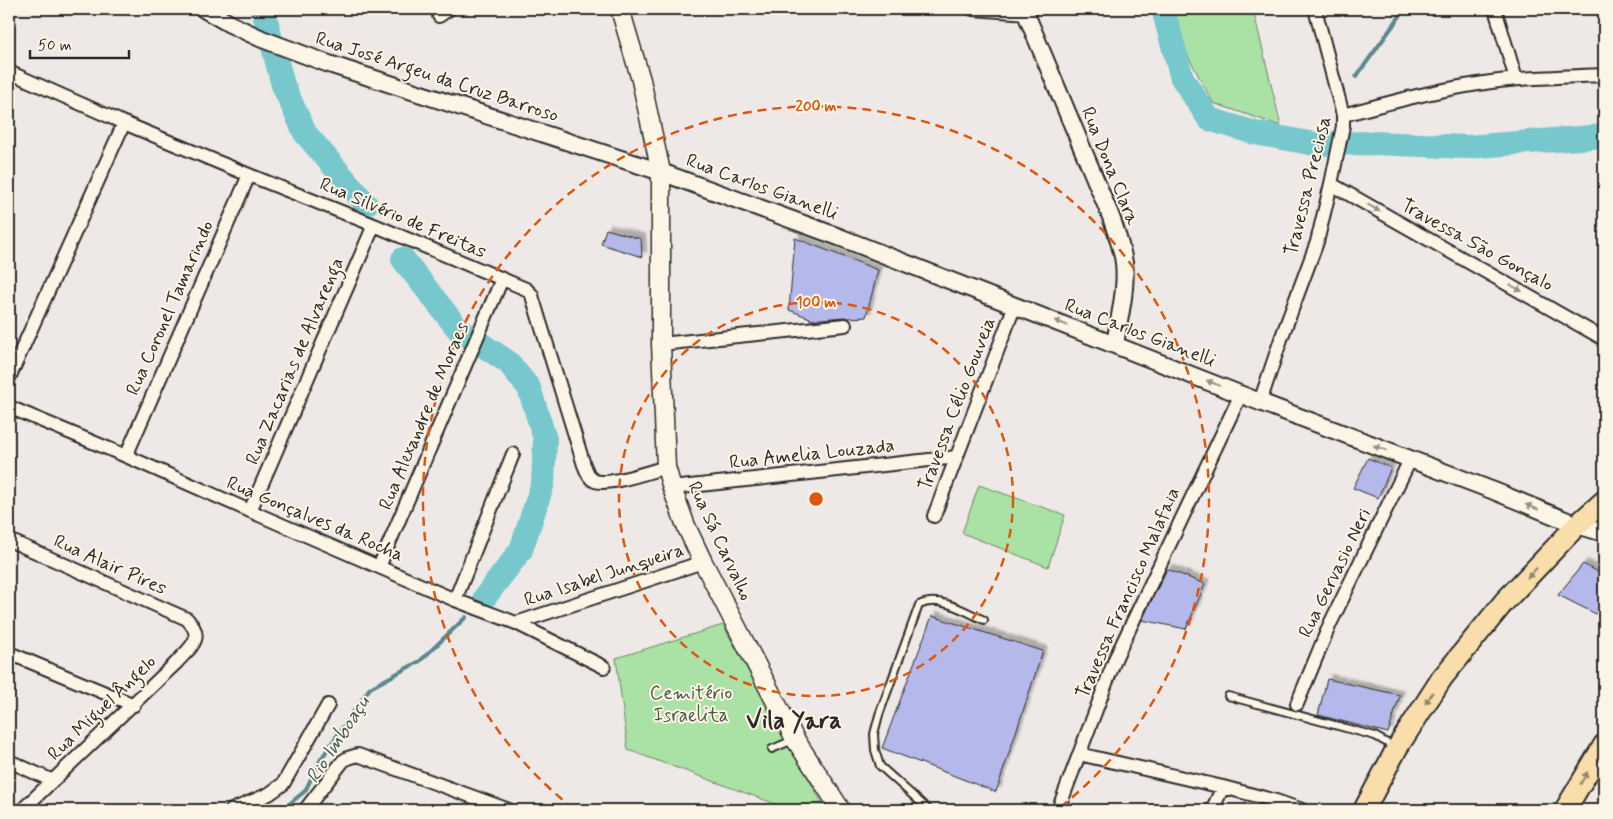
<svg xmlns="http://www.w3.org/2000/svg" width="1613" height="819" font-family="Mynerve,sans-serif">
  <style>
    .green { fill: #aae1a4; stroke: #6a8668 }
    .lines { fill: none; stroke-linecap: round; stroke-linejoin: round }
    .stream { stroke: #58898c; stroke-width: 4 }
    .river { stroke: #76c8cc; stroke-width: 24 }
    .building { fill: #b4b8ea; stroke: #2b2b2b; filter: url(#shadow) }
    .service-casing { stroke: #2b2b2b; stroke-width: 10 }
    .minor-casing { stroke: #2b2b2b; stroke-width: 16 }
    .tertiary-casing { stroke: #2b2b2b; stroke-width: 20 }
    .secondary-casing { stroke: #2b2b2b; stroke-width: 21 }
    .primary-casing { stroke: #2b2b2b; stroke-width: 24 }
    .service { stroke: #fcf5e5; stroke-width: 6 }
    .minor { stroke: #fcf5e5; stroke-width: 12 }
    .tertiary { stroke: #fcf5e5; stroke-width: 16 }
    .secondary { stroke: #fcf5e5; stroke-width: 18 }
    .primary { stroke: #f9deab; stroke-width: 20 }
    .oneway { fill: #949088 }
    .oneway2 { fill: #92846b }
    .ring { fill: none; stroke: #df570e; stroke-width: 2.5; stroke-dasharray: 9 6 }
    .labels { text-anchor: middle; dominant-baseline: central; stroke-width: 4; stroke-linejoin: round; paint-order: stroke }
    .street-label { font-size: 19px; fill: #2b2b2b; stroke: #fcf5e5 }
    .park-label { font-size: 19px; fill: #4b5849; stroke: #fcf5e5 }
    .water-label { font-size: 20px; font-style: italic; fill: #425a5b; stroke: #fcf5e5 }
    .district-label { font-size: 24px; font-weight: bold; fill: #2b2b2b; stroke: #fcf5e5 }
    .centre { fill: #df570e; stroke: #fcf5e5; stroke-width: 2.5 }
    .ring-label { font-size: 15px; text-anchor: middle; font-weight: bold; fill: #df570e; stroke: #fcf5e5; stroke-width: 4; stroke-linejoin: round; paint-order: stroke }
  </style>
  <defs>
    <filter id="shadow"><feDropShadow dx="4.5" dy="-4.5" stdDeviation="1" flood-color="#0004"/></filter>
  </defs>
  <rect width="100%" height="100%" fill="#eee9e6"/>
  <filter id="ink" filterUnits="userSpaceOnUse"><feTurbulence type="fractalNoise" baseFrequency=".02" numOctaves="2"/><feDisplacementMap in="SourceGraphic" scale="10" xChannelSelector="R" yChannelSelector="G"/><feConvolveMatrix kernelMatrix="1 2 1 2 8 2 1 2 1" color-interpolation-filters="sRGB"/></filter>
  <g filter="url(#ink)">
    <path class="green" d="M1163,9h90l28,117 -68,-23z
      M979,485l86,30 -17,52 -86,-34z
      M723,625l103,185h-34l-164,-60 -12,-92z"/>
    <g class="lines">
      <path class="stream" d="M1356,77l49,-68
        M1309,143l5,-8
        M282,810l23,-19 16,-32 49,-71 50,-27 46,-44"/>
      <path class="river" d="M263,9l20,76 22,48 61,71
        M1163,9l19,69 27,41 46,14 60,11 59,-1 93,4 137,-11
        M403,259l55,70 50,33 21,26 16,51 -2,44 -22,67 -36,47"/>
    </g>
    <path class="building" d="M606,229l35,10 1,18 -41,-13z
      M795,238l83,32 -12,47 -17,1 -5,-1 -34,3v-2l-21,-8z
      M1368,458l23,10 -13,30 -25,-10z
      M1583,564l21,11v43l-46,-23z
      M1167,569l38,15 -19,45 -44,-9z
      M932,616l111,35 -47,141 -114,-44z
      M1327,679l73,16 -12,38 -70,-18z"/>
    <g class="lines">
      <defs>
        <path id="service" d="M1228,696l147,40 19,11
          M772,749l21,-9
          M929,810l-49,-44 -5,-16 -1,-16 5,-19 40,-110c21,-10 45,6 65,15"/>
        <path id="minor" d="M973,9l53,4
          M1495,9l21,70
          M439,16l10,-7
          M9,72l115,51 125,52 125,50 152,64 6,6 1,4 51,166c3,6 4,13 11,16 14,5 56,-10 71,-14
          M1343,115c45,-12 89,-24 135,-31 42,-7 84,-7 126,-9
          M1331,184l273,155
          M661,344l184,-19
          M9,378l115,-255
          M1260,402l21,-63 36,-97 14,-58 12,-58v-11l-28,-106
          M9,407l117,49 124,55 205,89 61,23 88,44
          M126,456l123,-281
          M672,488l285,-31
          M250,511l124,-286
          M934,516l81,-211
          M9,540l178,79c19,20 3,28 -11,44l-154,147
          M379,567l123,-288
          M455,600l58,-146
          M516,623l187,-61
          M9,653l125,52
          M1297,704l33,-80 80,-164
          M1079,754l144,33
          M9,761l44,20
          M232,810l37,-16 14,-10 45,-79
          M305,810l38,-49 5,-3 10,-3 151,55
          M1058,810l58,-153 125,-263
          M1212,810l11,-23 53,14 26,9"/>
        <path id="tertiary" d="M204,9l26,15 32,15 67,25 332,108 178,65 421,165 234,89 83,34 27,8
          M1024,9l87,208c5,15 11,30 13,46 3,26 -5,55 -9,81"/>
        <path id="secondary" d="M620,9l21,71 20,92v172l5,123 6,21 14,38 17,36 92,177 46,71"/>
        <path id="primary" d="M1364,810l33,-62 45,-70 62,-76 73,-77 27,-24
          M1565,810l39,-65"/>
      </defs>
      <use href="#service" class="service-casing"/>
      <use href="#minor" class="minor-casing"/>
      <use href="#tertiary" class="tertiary-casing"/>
      <use href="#secondary" class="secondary-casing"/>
      <use href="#primary" class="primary-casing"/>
      <use href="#service" class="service"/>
      <use href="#minor" class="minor"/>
      <use href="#tertiary" class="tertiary"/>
      <use href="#secondary" class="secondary"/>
      <use href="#primary" class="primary"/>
    </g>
    <defs><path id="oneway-solid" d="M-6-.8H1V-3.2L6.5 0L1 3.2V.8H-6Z" transform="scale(1.25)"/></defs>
    <g class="oneway">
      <use href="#oneway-solid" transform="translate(1374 208) rotate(29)"/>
      <use href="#oneway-solid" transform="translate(1516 288) rotate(30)"/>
      <use href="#oneway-solid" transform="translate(1061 323) rotate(-159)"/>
      <use href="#oneway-solid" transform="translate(1213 383) rotate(-158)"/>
      <use href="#oneway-solid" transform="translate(1380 448) rotate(-159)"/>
      <use href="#oneway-solid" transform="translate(1532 507) rotate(-158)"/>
    </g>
    <g class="oneway2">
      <use href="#oneway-solid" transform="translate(1532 573) rotate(133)"/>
      <use href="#oneway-solid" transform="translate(1429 698) rotate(123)"/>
      <use href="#oneway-solid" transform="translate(1584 778) rotate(-59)"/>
    </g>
  </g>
  <g class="ring">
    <circle cx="816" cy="499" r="197"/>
    <path d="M574 809A393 393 0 1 1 1058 809"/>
  </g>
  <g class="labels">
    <g class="street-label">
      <text transform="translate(437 77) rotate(18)">Rua José Argeu da Cruz Barroso</text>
      <text transform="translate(1110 166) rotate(68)">Rua Dona Clara</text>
      <text transform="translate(1308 186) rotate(-76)">Travessa Preciosa</text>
      <text transform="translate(762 187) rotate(20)">Rua Carlos Gianelli</text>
      <text transform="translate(403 218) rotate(23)">Rua Silvério de Freitas</text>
      <text transform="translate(1477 245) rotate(29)">Travessa São Gonçalo</text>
      <text transform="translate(170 308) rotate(-66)">Rua Coronel Tamarindo</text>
      <text transform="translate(1140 333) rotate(21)">Rua Carlos Gianelli</text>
      <text transform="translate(295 361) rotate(-67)">Rua Zacarias de Alvarenga</text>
      <text transform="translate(957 404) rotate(-69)">Travessa Célio Gouveia</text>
      <text transform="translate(424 416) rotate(-67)">Rua Alexandre de Moraes</text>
      <text transform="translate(812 454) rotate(-6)">Rua Amelia Louzada</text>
      <text transform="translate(315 519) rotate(23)">Rua Gonçalves da Rocha</text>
      <text transform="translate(720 541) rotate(65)">Rua Sá Carvalho</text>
      <text transform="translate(110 565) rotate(24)">Rua Alair Pires</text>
      <text transform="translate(1335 573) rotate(-64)">Rua Gervasio Neri</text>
      <text transform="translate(604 575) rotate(-18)">Rua Isabel Junqueira</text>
      <text transform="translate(1128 593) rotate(-66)">Travessa Francisco Malafaia</text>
      <text transform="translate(102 708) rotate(-44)">Rua Miguel Ângelo</text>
    </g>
    <g class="park-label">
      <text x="691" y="693">Cemitério<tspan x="691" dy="22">Israelita</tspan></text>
    </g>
    <g class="water-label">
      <text transform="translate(338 740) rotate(-57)">Rio Imboaçu</text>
    </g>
    <g class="district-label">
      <text x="794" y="721">Vila Yara</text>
    </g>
  </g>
  <circle cx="816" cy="499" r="8" class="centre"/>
  <g class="ring-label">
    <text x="816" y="111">200 m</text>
    <text x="816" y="307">100 m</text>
  </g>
  <rect width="1613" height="819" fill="none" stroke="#fcf5e5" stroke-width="30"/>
  <rect x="15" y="15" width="1583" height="789" fill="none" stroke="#2b2b2b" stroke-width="2" filter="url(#ink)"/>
  <path d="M30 50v8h99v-8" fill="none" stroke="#2b2b2b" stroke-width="2.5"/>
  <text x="38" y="50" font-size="15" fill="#2b2b2b" stroke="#fcf5e5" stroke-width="4" paint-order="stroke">50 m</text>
</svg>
